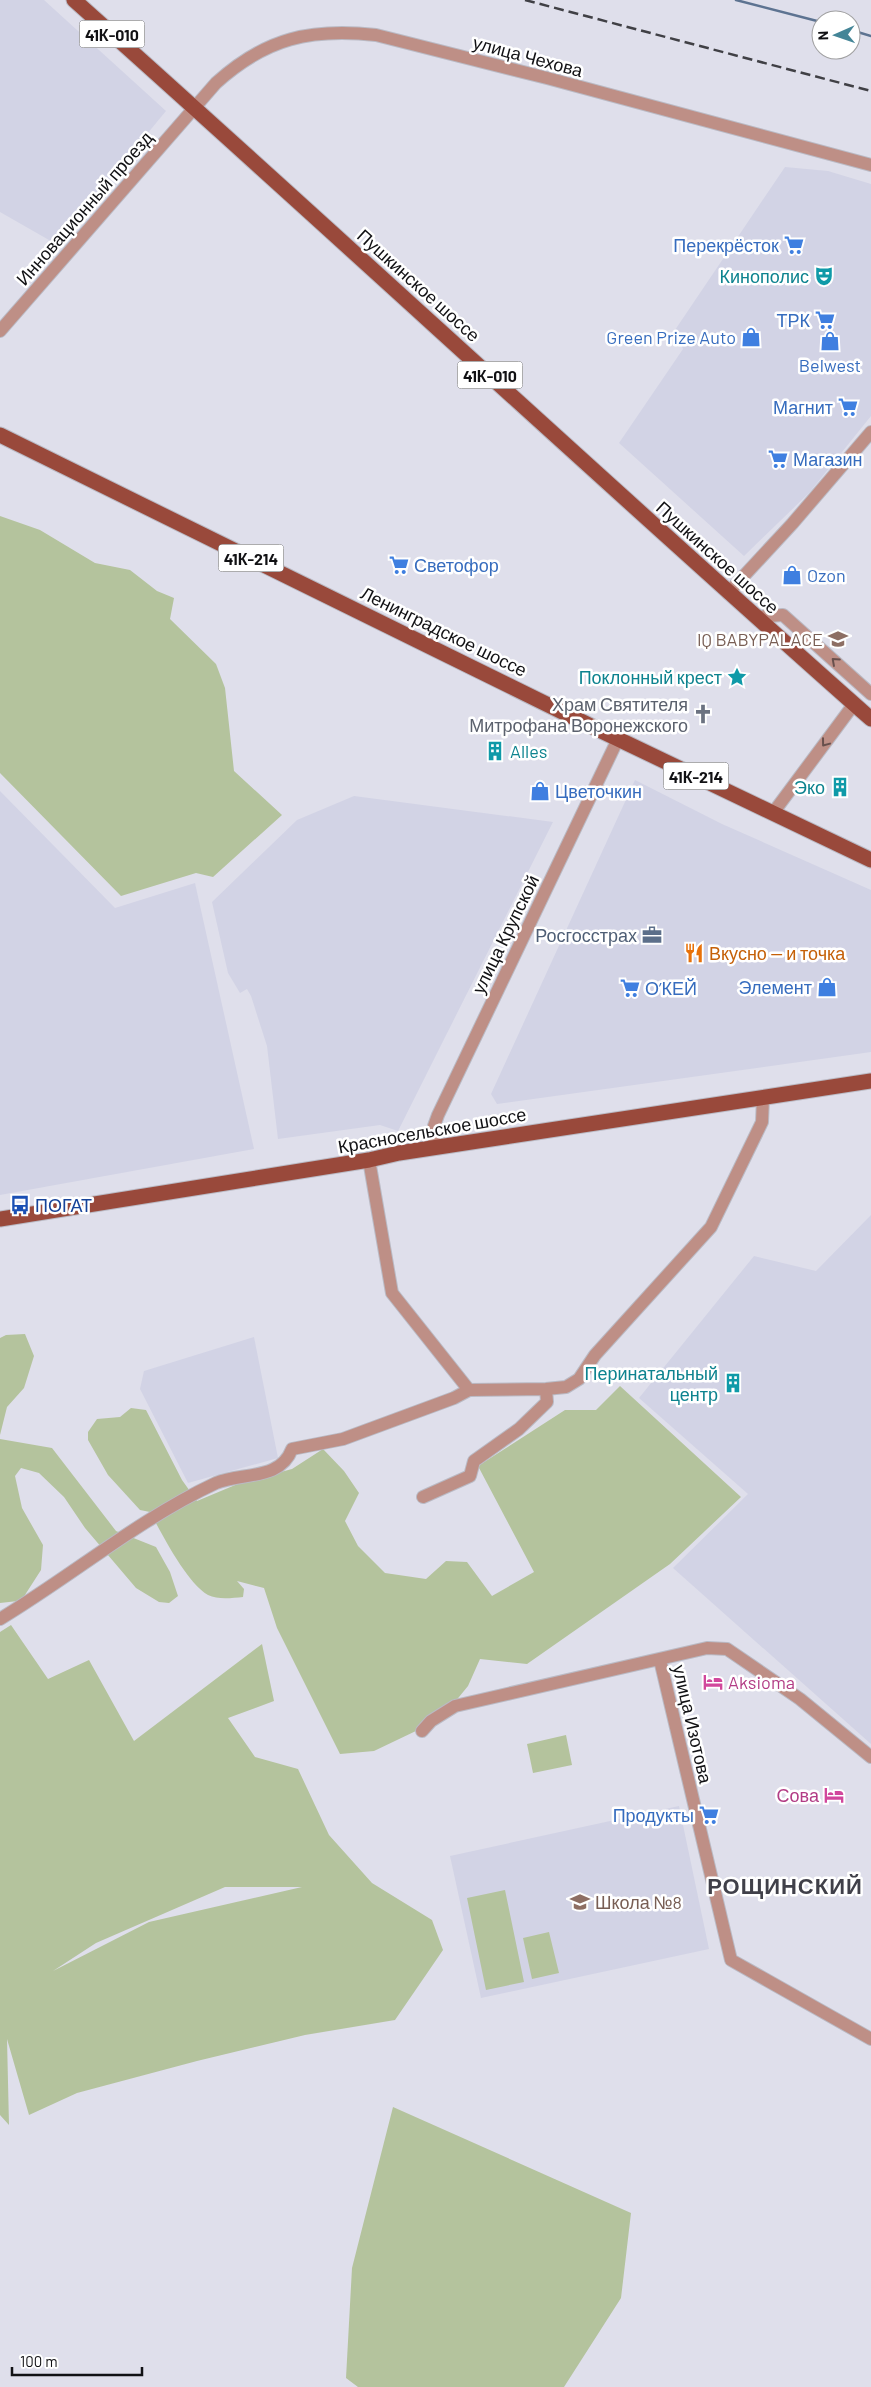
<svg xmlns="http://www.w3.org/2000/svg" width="871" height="2387" font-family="Barlow,sans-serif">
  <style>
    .built { fill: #d2d3e5 }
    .green { fill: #b4c39d; fill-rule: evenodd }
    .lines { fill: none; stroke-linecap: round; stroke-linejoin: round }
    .stream { stroke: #5d7391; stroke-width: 2.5 }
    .minor-casing { stroke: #babac4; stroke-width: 14 }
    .major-casing { stroke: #babac4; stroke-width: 17 }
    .minor { stroke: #be8f86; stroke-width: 12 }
    .major { stroke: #99493b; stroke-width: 15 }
    .rail { stroke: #404045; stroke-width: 2.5; stroke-dasharray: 10 5; stroke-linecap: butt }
    .oneway { stroke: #68504d }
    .labels { text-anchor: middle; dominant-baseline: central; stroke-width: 5; stroke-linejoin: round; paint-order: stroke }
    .shield { fill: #fff; stroke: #58585a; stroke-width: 1 }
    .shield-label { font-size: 16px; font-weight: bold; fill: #111114 }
    .street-label { font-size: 18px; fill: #111114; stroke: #fff }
    .shop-label { font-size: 18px; fill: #366cbe; stroke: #fff; text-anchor: end }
    .culture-label { font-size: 18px; fill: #0d838f; stroke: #fff; text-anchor: end }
    .education-label { font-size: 18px; fill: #785e54; stroke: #fff; text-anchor: end }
    .worship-label { font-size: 18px; fill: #5b616d; stroke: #fff; text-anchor: end }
    .service-label { font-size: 18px; fill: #4e5e75; stroke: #fff; text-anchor: end }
    .food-label { font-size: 18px; fill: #c56008; stroke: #fff; text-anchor: start }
    .transit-label { font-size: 18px; fill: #164399; stroke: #fff; text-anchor: start }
    .hotel-label { font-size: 18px; fill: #b23c85; stroke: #fff; text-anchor: start }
    .district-label { font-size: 22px; font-weight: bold; letter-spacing: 1px; fill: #404049; stroke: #fff }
  </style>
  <rect width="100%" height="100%" fill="#dfdfeb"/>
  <path class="built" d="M0,0h44l122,111 -110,133 -56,-32z
    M785,167l43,4 43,13v232l-62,77 -65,63 -125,-113 64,-94 -8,-19z
    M635,780l87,44 149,66v162l-374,52 -6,-10z
    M0,791l115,117 80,-25 59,266 -254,46z
    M354,796l199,26 -155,309 -18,-6 -102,14 -11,-93 -16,-50 -4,-7 -7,4 -12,-20 -16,-71 85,-82z
    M871,1215v529l-198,-176 75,-74 -109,-96 115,-142 62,15z
    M254,1337l24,121 -90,25 -48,-94 4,-18z
    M679,1806l30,143 -228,49 -31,-142z"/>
  <path class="green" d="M0,516l40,14 55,33 35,7 27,21 17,7 -4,21 46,45 9,24 9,83 48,44 -69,62 -17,-4 -75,23 -121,-123z
    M25,1334l9,22 -10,32 -17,19 -7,28v-97l6,-3z
    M620,1386l121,111 -71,67 -143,100 -47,-5 -12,27 -27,33 -67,32 -34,3 -63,-126 -13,-40 -27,-7 7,8 -1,8c-11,1 -25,3 -35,-2 -22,-13 -46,-61 -58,-83l-10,-2 -32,-35 -20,-35v-8l9,-13 23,-2 11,-9 15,2 36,70 15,21 43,-18 52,-14 31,-20 21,22 15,22 -14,28 13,25 27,27 41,6 20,-18 21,1 25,34 42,-24 -56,-106 87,-56h31z
    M0,1439l52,9 64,83 40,16 14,25 8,24 -9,7 -10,-1 -23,-14 -51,-60 -21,-31 -25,-24 -18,-5 -6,8 7,32 21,37 -2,25 -18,28 -5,3 -18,2z
    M11,1625l37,54 41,-19 45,81 128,-97 12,57 -46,17 27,39 43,12 31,66 43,48 60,37 11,30 -48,70 -90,15 -108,26 -120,32 -48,22 -22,-76 2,86 -9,-10v-483zM225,1887h77l-153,35 -96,49 43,-28z
    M566,1735l6,30 -39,8 -6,-29z
    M505,1890l19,92 -38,8 -19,-92z
    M549,1932l10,41 -27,6 -9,-41z
    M393,2107l238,106 -10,85 -57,89h-206l-12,-9 6,-110z"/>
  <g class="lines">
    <path class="stream" d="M736,0l85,22
      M851,30l20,6"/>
    <defs>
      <path id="minor" d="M0,331l216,-248c50,-45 94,-55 160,-48l171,43 324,87
        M728,593l64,-69 79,-92
        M756,617l27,-2 88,79
        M773,813l81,-109
        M434,1147v-21l4,-11 180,-376
        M369,1160l23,133 77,97 77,-1 20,-2 13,-8 16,-24 116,-128 51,-105 1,-24
        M423,1497l47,-21 4,-15 45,-32 28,-27 -1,-13
        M0,1619c73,-44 139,-100 216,-136 26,-11 64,-2 76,-34l51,-10 111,-41 15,-8
        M660,1660l71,300 140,79
        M422,1731l9,-10 24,-15 252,-58 20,1 73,50 71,58"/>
      <path id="major" d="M74,0c267,238 529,482 797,719
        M0,435l595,293 276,132
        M0,1219l369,-59 30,-7 472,-72"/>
    </defs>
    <use href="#minor" class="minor-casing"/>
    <use href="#major" class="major-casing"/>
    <use href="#minor" class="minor"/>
    <use href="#major" class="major"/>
    <path class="rail" d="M525,0l346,91"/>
  </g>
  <defs><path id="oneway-chevron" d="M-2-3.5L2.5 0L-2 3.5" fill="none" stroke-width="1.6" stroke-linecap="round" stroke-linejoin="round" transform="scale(1.25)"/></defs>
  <g class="oneway">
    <use href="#oneway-chevron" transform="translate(835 661) rotate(-138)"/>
    <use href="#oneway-chevron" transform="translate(825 743) rotate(127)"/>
  </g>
  <defs>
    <symbol id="supermarket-bare" viewBox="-9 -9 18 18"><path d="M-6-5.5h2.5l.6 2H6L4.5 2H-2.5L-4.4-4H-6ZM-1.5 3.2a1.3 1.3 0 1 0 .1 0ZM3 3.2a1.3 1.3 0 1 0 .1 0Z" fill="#3f7fe0" stroke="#fff" stroke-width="2.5" paint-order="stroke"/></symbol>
    <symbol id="theatre-bare" viewBox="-9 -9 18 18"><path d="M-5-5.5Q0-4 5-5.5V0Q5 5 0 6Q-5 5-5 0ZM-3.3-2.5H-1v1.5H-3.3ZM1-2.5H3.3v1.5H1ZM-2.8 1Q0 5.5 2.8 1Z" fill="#0f9aa8" stroke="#fff" stroke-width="2.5" paint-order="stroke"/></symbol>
    <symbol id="shop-bare" viewBox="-9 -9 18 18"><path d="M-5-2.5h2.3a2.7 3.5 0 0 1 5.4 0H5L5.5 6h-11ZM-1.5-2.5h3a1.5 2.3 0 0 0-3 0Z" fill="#3f7fe0" stroke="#fff" stroke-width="2.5" paint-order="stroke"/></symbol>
    <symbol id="school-bare" viewBox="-9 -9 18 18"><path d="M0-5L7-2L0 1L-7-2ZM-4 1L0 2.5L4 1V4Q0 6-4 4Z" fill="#8d6e63" stroke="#fff" stroke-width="2.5" paint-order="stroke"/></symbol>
    <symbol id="sight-bare" viewBox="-9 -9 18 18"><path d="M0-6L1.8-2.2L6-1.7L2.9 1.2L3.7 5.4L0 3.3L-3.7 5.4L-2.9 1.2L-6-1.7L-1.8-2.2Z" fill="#0f9aa8" stroke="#fff" stroke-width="2.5" paint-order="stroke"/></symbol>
    <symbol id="church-bare" viewBox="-9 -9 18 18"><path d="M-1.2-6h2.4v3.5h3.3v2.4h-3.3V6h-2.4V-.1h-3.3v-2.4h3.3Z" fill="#6b7280" stroke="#fff" stroke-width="2.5" paint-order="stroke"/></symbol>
    <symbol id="building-bare" viewBox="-9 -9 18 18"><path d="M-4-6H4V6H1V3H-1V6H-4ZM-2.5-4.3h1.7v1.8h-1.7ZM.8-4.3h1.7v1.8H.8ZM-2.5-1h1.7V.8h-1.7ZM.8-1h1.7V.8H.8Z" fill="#0f9aa8" stroke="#fff" stroke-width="2.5" paint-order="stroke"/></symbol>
    <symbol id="office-bare" viewBox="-9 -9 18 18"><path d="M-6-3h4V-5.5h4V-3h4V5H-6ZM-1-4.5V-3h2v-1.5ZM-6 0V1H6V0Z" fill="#5c6f8a" stroke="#fff" stroke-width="2.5" paint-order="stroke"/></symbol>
    <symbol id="restaurant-bare" viewBox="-9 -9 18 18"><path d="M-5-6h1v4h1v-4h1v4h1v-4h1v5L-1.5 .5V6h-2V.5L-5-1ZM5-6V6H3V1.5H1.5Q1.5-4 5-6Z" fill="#e8710a" stroke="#fff" stroke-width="2.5" paint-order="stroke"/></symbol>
    <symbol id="bus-bare" viewBox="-9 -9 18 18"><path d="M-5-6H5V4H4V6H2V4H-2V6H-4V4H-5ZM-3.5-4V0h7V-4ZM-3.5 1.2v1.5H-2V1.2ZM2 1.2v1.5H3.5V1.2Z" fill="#1a4fb4" stroke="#fff" stroke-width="2.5" paint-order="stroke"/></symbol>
    <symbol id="hotel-bare" viewBox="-9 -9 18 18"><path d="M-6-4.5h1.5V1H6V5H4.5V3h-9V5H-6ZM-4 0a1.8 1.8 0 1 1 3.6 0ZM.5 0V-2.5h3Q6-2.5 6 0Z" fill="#d1479c" stroke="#fff" stroke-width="2.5" paint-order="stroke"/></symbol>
  </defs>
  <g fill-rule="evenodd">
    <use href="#supermarket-bare" x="780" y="231" width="28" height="28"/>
    <use href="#theatre-bare" x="810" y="262" width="28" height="28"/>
    <use href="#supermarket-bare" x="811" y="306" width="28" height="28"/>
    <use href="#shop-bare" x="737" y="323" width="28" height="28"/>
    <use href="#shop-bare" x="816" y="327" width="28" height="28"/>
    <use href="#supermarket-bare" x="834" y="393" width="28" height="28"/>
    <use href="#supermarket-bare" x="764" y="445" width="28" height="28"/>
    <use href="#supermarket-bare" x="385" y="551" width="28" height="28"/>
    <use href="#shop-bare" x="778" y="561" width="28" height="28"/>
    <use href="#school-bare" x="824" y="625" width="28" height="28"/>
    <use href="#sight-bare" x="723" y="663" width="28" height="28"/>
    <use href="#church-bare" x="689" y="700" width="28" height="28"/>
    <use href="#building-bare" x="481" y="737" width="28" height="28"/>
    <use href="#building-bare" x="826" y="773" width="28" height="28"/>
    <use href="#shop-bare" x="526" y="777" width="28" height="28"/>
    <use href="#office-bare" x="638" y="921" width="28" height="28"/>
    <use href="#restaurant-bare" x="680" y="939" width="28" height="28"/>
    <use href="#shop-bare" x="813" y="973" width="28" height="28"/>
    <use href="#supermarket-bare" x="616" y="974" width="28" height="28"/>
    <use href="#bus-bare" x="6" y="1191" width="28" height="28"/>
    <use href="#building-bare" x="719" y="1369" width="28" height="28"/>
    <use href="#hotel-bare" x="699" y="1668" width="28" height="28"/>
    <use href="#hotel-bare" x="820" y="1781" width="28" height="28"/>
    <use href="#supermarket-bare" x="695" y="1801" width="28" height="28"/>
    <use href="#school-bare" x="566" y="1888" width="28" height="28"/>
  </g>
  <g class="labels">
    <g class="shield">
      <rect x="79.5" y="20.5" width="65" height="27" rx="4"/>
      <rect x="457.5" y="361.5" width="65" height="27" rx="4"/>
      <rect x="218.5" y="544.5" width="65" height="27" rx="4"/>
      <rect x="663.5" y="762.5" width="65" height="27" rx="4"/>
    </g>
    <g class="shield-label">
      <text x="112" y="34">41К-010</text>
      <text x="490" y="375">41К-010</text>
      <text x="251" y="558">41К-214</text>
      <text x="696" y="776">41К-214</text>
    </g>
    <g class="street-label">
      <text transform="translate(528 56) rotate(15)">улица Чехова</text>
      <text transform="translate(84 208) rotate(-49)">Инновационный проезд</text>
      <text transform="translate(419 285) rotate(42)">Пушкинское шоссе</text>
      <text transform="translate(718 557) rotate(42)">Пушкинское шоссе</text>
      <text transform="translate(444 631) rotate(26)">Ленинградское шоссе</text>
      <text transform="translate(505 934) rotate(-64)">улица Крупской</text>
      <text transform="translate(432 1130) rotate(-10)">Красносельское шоссе</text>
      <text transform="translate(693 1724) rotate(77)">улица Изотова</text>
    </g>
    <g class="shop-label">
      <text x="779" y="245">Перекрёсток</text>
      <text x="810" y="320">ТРК</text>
      <text x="736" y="337">Green Prize Auto</text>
      <text x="830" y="365" text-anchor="middle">Belwest</text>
      <text x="833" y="407">Магнит</text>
      <text x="793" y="459" text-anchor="start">Магазин</text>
      <text x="414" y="565" text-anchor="start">Светофор</text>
      <text x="807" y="575" text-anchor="start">Ozon</text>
      <text x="555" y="791" text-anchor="start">Цветочкин</text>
      <text x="812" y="987">Элемент</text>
      <text x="645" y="988" text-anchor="start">О’КЕЙ</text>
      <text x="694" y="1815">Продукты</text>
    </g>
    <g class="culture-label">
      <text x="809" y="276">Кинополис</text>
      <text x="722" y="677">Поклонный крест</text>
      <text x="510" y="751" text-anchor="start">Alles</text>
      <text x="825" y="787">Эко</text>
      <text x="718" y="1373">Перинатальный<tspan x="718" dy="21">центр</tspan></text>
    </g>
    <g class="education-label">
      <text x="823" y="639">IQ BABYPALACE</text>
      <text x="595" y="1902" text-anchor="start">Школа №8</text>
    </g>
    <g class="worship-label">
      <text x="688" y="704">Храм Святителя<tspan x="688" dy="21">Митрофана Воронежского</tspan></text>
    </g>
    <g class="service-label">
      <text x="637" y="935">Росгосстрах</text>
    </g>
    <g class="food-label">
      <text x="709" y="953">Вкусно — и точка</text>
    </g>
    <g class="transit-label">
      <text x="35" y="1205">ПОГАТ</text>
    </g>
    <g class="hotel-label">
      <text x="728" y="1682">Aksioma</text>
      <text x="819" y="1795" text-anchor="end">Сова</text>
    </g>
    <g class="district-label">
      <text x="785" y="1885">РОЩИНСКИЙ</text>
    </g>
  </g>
  <g transform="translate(836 35) rotate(268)"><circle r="24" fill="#ffffff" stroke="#a0a0a1"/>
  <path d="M0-4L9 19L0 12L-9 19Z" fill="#448597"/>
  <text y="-8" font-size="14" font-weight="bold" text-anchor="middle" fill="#111114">N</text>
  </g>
  <path d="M12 2367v8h130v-8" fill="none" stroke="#111114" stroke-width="2.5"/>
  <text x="20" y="2367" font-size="15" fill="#111114" stroke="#ffffff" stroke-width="4" paint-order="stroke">100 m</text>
</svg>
